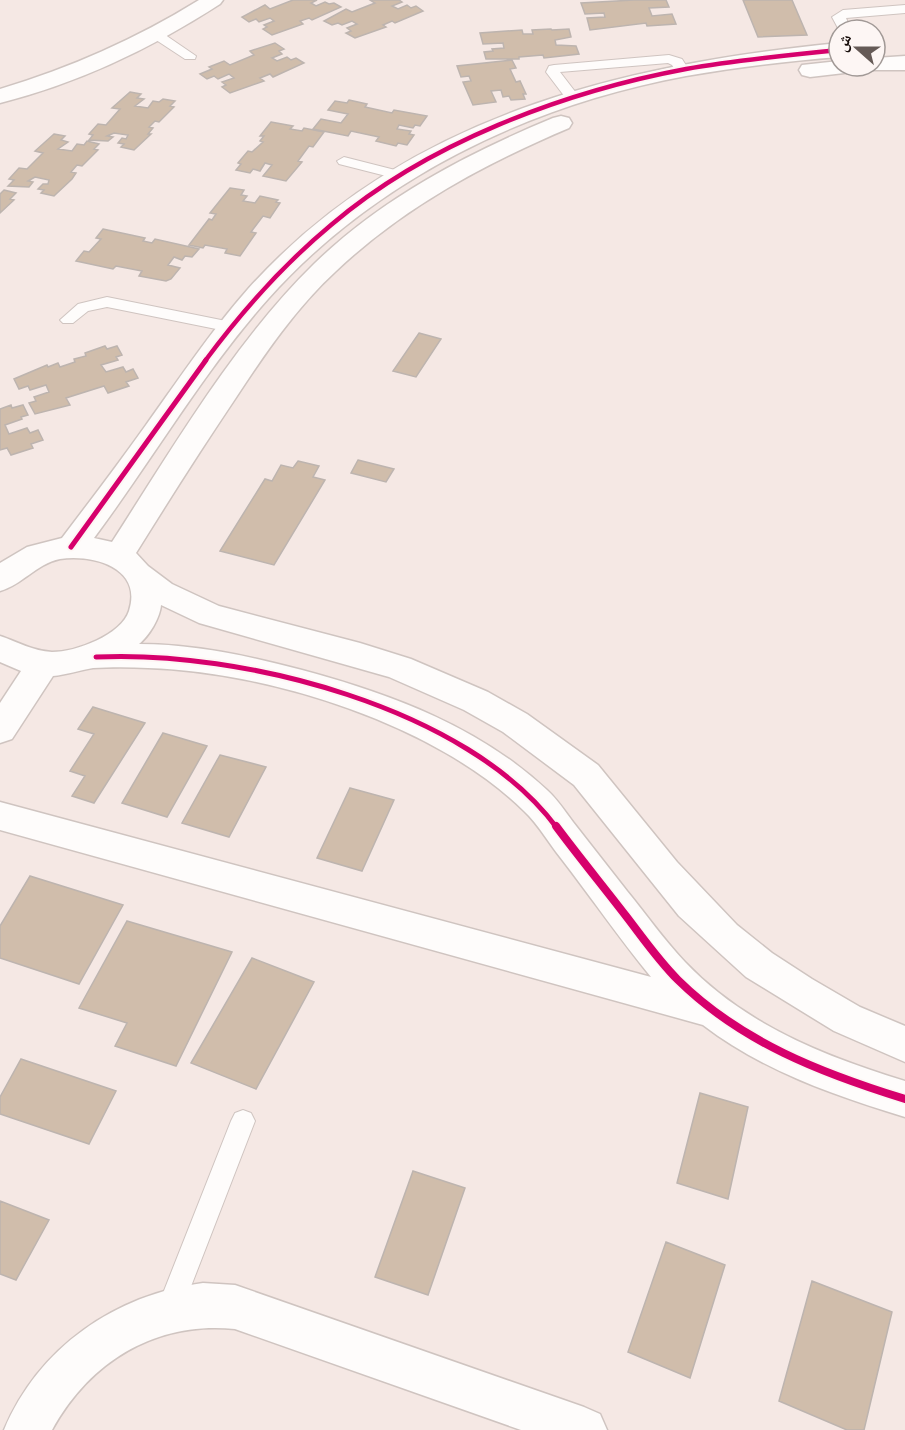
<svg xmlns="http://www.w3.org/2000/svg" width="905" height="1430" font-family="'Nunito Sans','Noto Naskh Arabic',sans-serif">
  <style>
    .building { fill: #d0bdab; stroke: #bdb4af; stroke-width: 1.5 }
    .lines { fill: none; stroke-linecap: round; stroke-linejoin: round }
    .lane-casing { stroke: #cfc4c0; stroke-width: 2 }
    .street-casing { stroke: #cfc4c0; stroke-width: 3 }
    .lane { fill: #fefcfb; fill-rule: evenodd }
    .street { fill: #fefcfb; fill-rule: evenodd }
    .cycleway-far2-casing { stroke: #fdf6f4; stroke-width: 8 }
    .cycleway-far1-casing { stroke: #fdf6f4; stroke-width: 9 }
    .cycleway-casing { stroke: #fdf6f4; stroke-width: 11 }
    .cycleway-far2 { stroke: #d6006c; stroke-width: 4.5 }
    .cycleway-far1 { stroke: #d6006c; stroke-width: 5 }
    .cycleway { stroke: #d6006c; stroke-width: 8 }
  </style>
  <rect width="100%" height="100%" fill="#f5e8e4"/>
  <path class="building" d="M293,0h24l-6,3 5,3 9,-4 4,2 5,-1 7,4 -29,13 -3,-2 -9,3 3,3 -31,11 -9,-6 4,-2 -3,-2 10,-4 -4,-3 -11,4 -3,-3 -7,3 -7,-5 23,-12 5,4z
    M370,0h29l3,2 -10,4 6,3 9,-4 4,3 5,-2 7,5 -28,12 -3,-2 -9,4 3,2 -31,11 -9,-5 5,-2 -4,-3 10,-4 -5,-3 -10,4 -4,-2 -6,2 -8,-4 22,-12 6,3 23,-9z
    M634,0h32l3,7 -20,1 3,8 20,-2 4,10 -29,2 -1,-3 -56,7 -3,-12 18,-1 -1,-4 -19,1 -4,-11z
    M743,0h49l15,35 -49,2z
    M551,29l1,1 17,-1 2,8 -16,3 1,5 20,1 3,8 -35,4 -1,-3 -24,2v2h-33l-2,-7 9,-1 -1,-2 12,-1 -1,-5 -20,1 -3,-11 42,-3 1,4h10l-1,-4z
    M275,43l9,6 -5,2 3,3 -10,4 5,3 10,-4 4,3 5,-2 8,5 -31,14 -3,-3 -10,4 4,3 -34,12 -8,-6 4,-2 -4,-3 12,-4 -5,-4 -11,5 -4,-3 -7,3 -7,-5 12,-5 -3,-2 15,-6 6,4 24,-10 -4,-4z
    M512,60l4,8 -6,1 6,13 4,-1 6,13h-3l2,5 -14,1 -2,-4 -6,1 -2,-7 -10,1 5,11 -23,3 -10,-23 8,-1 -2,-5 -8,1 -4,-11z
    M130,92l11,2 -4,4 7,1 -9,7 13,2 5,-7 6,1 4,-3 12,2 -5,5 4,1 -15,15 -4,-1 -6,6 4,1 -5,6h3l-17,16 -13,-3 3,-3 -6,-1 4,-5 4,1 2,-4 -14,-2 -7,3 6,1 -5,4 -19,-1 4,-5 -4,-1 9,-10 8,1 14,-16 -8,-1z
    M349,100l18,4 -2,3 27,6 2,-3 33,6 -7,10 -5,-1 -2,3 -14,-3 -2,4 14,2 -2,3 5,1 -7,10 -9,-2 -2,3 -20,-5 3,-4 -28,-6 -3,5 -35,-7 8,-10 20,4 7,-9 -20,-4 7,-9 12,2z
    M271,122l22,4 -3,3 12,2 2,-3 20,4 -11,15 -4,-1 -11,15 4,1 -16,19 -23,-5 9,-11 -7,-2 -5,8 -7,-2 -3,4 -14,-3 5,-6 -3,-1 10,-12 4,1 11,-10 -3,-1 4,-5h-4z
    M54,134l11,2 -4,4 7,2 -10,7 14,2 5,-7 7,1 3,-4 12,3 -5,5 4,1 -16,16 -5,-1 -6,7 5,1 -4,6 -18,17 -13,-3 3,-3 -6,-1 5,-5h5l1,-4 -14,-3 -7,4 5,1 -4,5 -21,-1 6,-6 -5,-1 10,-11 8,1 16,-16 -8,-2z
    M230,188l14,2 -3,5 6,1 -4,5 12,2 5,-7 18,4 -2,2 4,1 -10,15 -7,-2 -12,16 5,1 -16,23 -15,-3 2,-4 -22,-4 -2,3 -14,-3 20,-26 3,1 4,-6 -6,-1z
    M4,190l12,3 -6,6 4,1 -14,13v-19z
    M103,229l42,9 -2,3 9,2 3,-4 44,10 -7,8 -7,-1 -3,4 -8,-3 -6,8 12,3 -9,11 -5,2 -27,-5 3,-5 -26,-5 -3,3 -37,-8 8,-10 5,1 12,-13 -5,-1z
    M419,333l22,6 -25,38 -23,-6z
    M105,346l2,3 10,-3 5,9 -6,2 2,3 -17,5 5,7 17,-5 3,5 7,-3 5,9 -12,4 3,4 -21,7 -4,-7 -38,12 4,7 -35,9 -6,-11 7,-2 -2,-4 15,-5 -3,-7 -16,5 -2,-4 -9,3 -5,-10 33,-14 1,2 10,-4 2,4 15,-5 -1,-3 12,-3 -1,-3z
    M11,405l1,3 11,-3 5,10 -7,2 1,2 -17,6 4,9 18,-6 3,5 8,-3 5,10 -12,4 2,4 -22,7 -4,-7 -7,2v-41z
    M358,460l36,9 -8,13 -35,-9z
    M298,461l21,5 -6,11 12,3 -51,85 -54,-14 45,-72 7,2 9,-16 12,3z
    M93,707l52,16 -51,80 -22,-7 13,-20 -15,-5 24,-37 -16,-5z
    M163,733l44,13 -40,71 -45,-14z
    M220,755l46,12 -37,70 -47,-14z
    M350,788l44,12 -32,71 -45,-13z
    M30,876l93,29 -44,79 -79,-26v-32z
    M127,921l105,31 -56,114 -61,-20 12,-23 -48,-15z
    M252,958l62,24 -58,107 -65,-26z
    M21,1059l95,32 -27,53 -89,-30v-17z
    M700,1093l48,14 -20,92 -51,-16z
    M413,1171l52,17 -37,107 -53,-18z
    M0,1201l49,19 -33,60 -16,-6z
    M666,1242l59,23 -35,113 -62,-26z
    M812,1281l80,31 -28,118h-17l-68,-29z"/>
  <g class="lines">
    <defs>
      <path id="lane" d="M905,5v8l-59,5 5,12h-12l-7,-13 11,-7z
        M154,29l4,1 38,26 -1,3h-10l-35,-23 -2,-3 2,-3z
        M669,55l13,4 7,11 -2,3h-10l-5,-8 -4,-2 -108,9 20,26 -7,4 -5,-1 -22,-29 3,-6 5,-1z
        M344,157l59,15 2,3 -7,4 -59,-15 -2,-3z
        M107,297l124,25 8,5 -8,5 -124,-25 -19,4 -15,12h-10l-3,-3 18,-16z
        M243,1110l8,3 4,8 -77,199 -9,4 -9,-4 -4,-9 75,-190 4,-8z"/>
      <path id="street" d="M199,0h24l-3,4c-68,44 -141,79 -220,99v-14c70,-21 136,-50 199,-89z
        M839,43v14c-51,4 -102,10 -153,19 -157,29 -311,103 -418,223 -65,73 -115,160 -174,239l18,4c60,-93 123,-201 202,-278 68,-66 152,-110 239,-146l8,-2 8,2 3,5 -3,5c-85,36 -167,80 -234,144 -39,36 -69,80 -98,124 -35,52 -68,104 -101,157l12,13 24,18 47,22 141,37 51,16 77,33 39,22 71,51 79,97 60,63 35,28 40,26 48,28 45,19v36l-71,-31 -88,-54 -67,-61 -105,-131 -71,-53 -39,-22 -75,-33 -190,-54 -38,-18c-1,13 -12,31 -22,39 55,0 110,12 163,26 89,24 176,56 245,120 10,9 18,21 26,32 18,23 36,46 54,69 19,23 37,49 58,71 60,63 139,94 220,119v36c-71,-22 -142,-46 -202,-92l-703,-195v-28l651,175c-32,-39 -60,-80 -91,-120 -12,-15 -22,-33 -36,-46 -88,-87 -255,-139 -376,-143 -18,-1 -38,-1 -55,0 -13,2 -27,7 -40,8l-41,63 -12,4v-40l21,-32 -21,-9v-26c18,6 33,15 52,16 24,0 69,-17 77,-41 14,-44 -37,-57 -69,-52 -24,5 -38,26 -60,32v-28l27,-16 35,-9c28,-37 57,-75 84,-113 33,-46 65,-94 102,-136 155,-172 370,-224 591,-246z
        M905,56v14h-35l-60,7 -8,-2 -3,-5 3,-5 37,-4v5h36v-8z
        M203,1283l32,2 349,122 16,7 7,16h-86l-286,-101c-79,-8 -145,32 -183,101h-48c35,-83 111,-135 199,-147z"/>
    </defs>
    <use href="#lane" class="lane-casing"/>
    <use href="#street" class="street-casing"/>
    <use href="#lane" class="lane"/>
    <use href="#street" class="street"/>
    <defs>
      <path id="cycleway-far2" d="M205,361c37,-50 78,-96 126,-136 96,-82 232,-133 355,-156 51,-9 102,-14 153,-19"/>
      <path id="cycleway-far1" d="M71,547l135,-187
        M96,657c144,-7 372,50 461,171"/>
      <path id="cycleway" d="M556,826c23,31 47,60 70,90 17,22 32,44 52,64 63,62 143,93 227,119"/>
    </defs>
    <use href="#cycleway-far2" class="cycleway-far2-casing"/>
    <use href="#cycleway-far1" class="cycleway-far1-casing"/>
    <use href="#cycleway" class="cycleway-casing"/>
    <use href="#cycleway-far2" class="cycleway-far2"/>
    <use href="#cycleway-far1" class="cycleway-far1"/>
    <use href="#cycleway" class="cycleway"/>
  </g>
  <g transform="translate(857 48) rotate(291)"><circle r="28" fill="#fdf6f4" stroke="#a19996" stroke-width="1.5"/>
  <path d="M0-4.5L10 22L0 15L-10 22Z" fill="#655a56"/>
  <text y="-9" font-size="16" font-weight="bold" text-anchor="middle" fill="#170d0a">ش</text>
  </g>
</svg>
